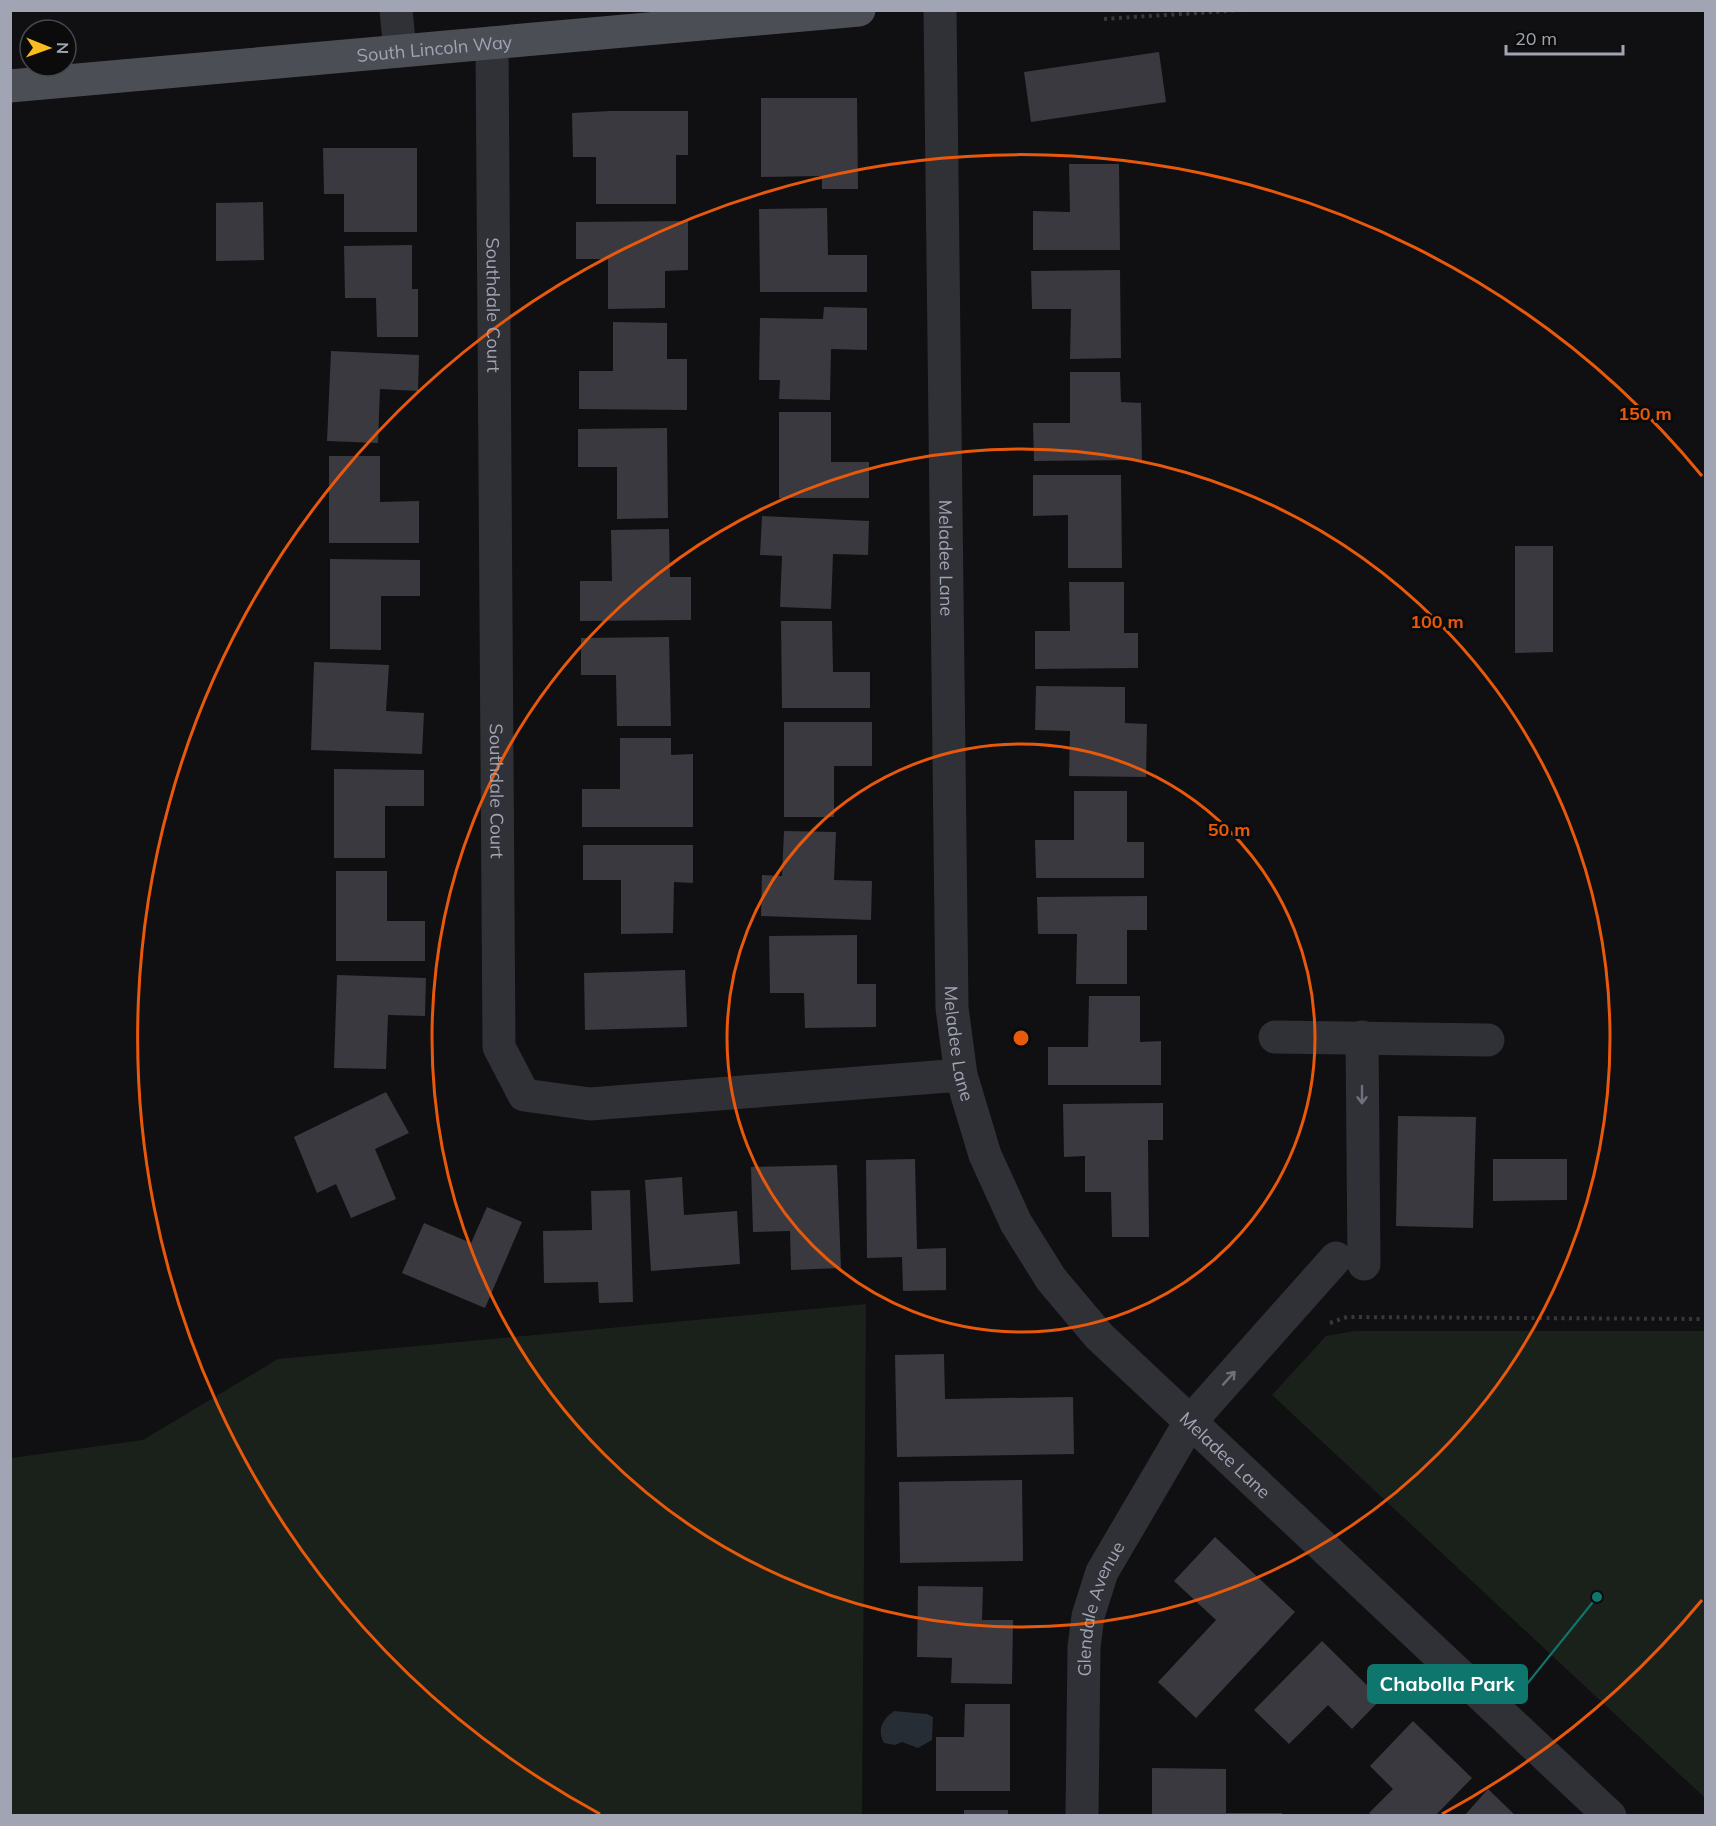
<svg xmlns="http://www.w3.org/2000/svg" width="1716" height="1826" font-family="Mulish,sans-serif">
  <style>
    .green { fill: #1a211b }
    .water { fill: #262d35 }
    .building { fill: #3a393f }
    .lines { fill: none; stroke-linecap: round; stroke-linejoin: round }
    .path { stroke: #36383d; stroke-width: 4; stroke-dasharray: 3 4.5; stroke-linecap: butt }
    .minor { stroke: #303136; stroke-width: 33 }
    .major { stroke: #4c4e55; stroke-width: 33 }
    .oneway { stroke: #6e707b }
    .ring { fill: none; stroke: #e8590c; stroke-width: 3 }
    .labels { text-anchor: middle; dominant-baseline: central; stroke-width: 6; stroke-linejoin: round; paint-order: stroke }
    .street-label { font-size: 18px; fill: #a0a4b3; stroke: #0b0b0c }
    .centre { fill: #e8590c; stroke: #0b0b0c; stroke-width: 3 }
    .ring-label { font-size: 18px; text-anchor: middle; font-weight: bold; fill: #e8590c; stroke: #0b0b0c; stroke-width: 6; stroke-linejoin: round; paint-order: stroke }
    .leader { fill: none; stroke: #0f766e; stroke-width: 2 }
    .callout-dot { fill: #0f766e; stroke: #0b0b0c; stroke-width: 2 }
    .callout { fill: #0f766e; stroke: #0f766e; stroke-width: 2 }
    .callout-label { font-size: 20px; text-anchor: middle; font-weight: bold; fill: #fff }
  </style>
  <rect width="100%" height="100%" fill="#100f11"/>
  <path class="green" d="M866,1304l-4,511h-851v-357l132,-18 135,-81z
    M1355,1331h350v467l-433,-403 54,-59z"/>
  <path class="water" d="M894,1711l33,3 6,3 -1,23 -14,8 -16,-6 -7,3 -11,-2c-7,-14 -2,-23 10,-32z"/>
  <path class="building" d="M1159,52l7,50 -135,20 -7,-50z
    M761,98h96l1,91h-36v-13l-61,1z
    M610,111h78v44h-12v49h-80v-47h-23l-1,-44z
    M323,148h94v84h-73v-38h-20z
    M1069,164h50l1,86h-87v-39l37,1z
    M263,202l1,58 -48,1v-58z
    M827,208l1,47h39v37h-107l-1,-83z
    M688,221v49l-23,1v37l-57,1v-50h-32v-37z
    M412,245v44h6v48h-41l-1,-39h-31l-1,-52z
    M1120,270l1,88 -51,1 1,-50h-39l-1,-38z
    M824,307l43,1v42l-36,-1 -1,51 -51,-1 1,-19h-21l1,-62 63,1z
    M613,322l54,1v36h20v51l-108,-1v-38h34z
    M331,351l88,4 -1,36 -38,-2 -2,54 -51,-2z
    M1070,372h50l1,30 20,1 1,57 -108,1 -1,-38h37z
    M779,412h52v50h38v36h-90z
    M667,428l1,90 -51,1v-52h-39v-38z
    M329,456h51v46l39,-1v42h-90z
    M1033,475h88l1,93h-54v-53l-35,1z
    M762,516l107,5 -1,34 -35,-1 -2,55 -51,-2 2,-51 -22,-1z
    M669,529l1,48h21v43l-111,1v-40h32l-1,-51z
    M1515,546h38v106l-38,1z
    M330,559l90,1v36h-39v54l-51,-1z
    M1069,582h55v51h14v35l-103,1v-38h35z
    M781,621h51l1,51h37v36h-88z
    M669,637l2,89h-54l-1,-51h-35v-37z
    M314,662l75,3 -3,46 38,2 -2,41 -111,-4z
    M1036,686l89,1v36l22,1 -1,53 -77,-1 1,-45 -35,-1z
    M784,722h88v44h-38v51h-50z
    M620,738h51v17l22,-1v73h-111v-38h38z
    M334,769l90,1v36h-39v52h-51z
    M1074,791h53v51h17v36h-108l-1,-38h39z
    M784,831l52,1 -2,48 38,1 -1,39 -110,-4 1,-41 20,1z
    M583,845h110v38l-19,-1 -1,51 -52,1v-54h-38z
    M336,871h51v50h38v40h-89z
    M1147,896v34h-20v54h-51l1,-50h-39l-1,-37z
    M857,935v49h19v43l-71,1 -1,-35h-34l-1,-57z
    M685,970l2,57 -102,3 -1,-57z
    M337,975l89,3 -1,38 -37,-1 -2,54 -52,-1z
    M1089,996h51v46l21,-1v44h-113v-38h40z
    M386,1092l23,41 -34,16 21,50 -45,19 -15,-34 -19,9 -23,-56z
    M1163,1103v37h-15l1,97h-37l-1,-45h-26v-36l-21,1 -1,-53z
    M1398,1116l78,1 -3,111 -77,-2z
    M915,1159l2,90 29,-1v42l-43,1 -1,-34 -35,1 -1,-98z
    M1493,1159h74v41l-74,1z
    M837,1165l4,103 -50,2 -1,-39 -37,1 -2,-65z
    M682,1177l2,38 53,-4 3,53 -89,7 -6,-91z
    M630,1190l3,112 -34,1 -1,-21 -54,1 -1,-52 49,-1 -1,-39z
    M487,1207l35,15 -37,86 -83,-35 22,-50 47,20z
    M944,1354l1,45 128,-2 1,57 -177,3 -2,-102z
    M1022,1480l1,81 -123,2 -1,-81z
    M1215,1537l80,75 -99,106 -38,-36 58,-62 -42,-39z
    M918,1586l65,1 -1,33h31l-1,64 -61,-1 1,-25 -35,-1z
    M1322,1641l59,58 -29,30 -24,-24 -39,39 -35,-34z
    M965,1704h45v87h-74v-54h28z
    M1413,1721l59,57 -37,38h-63l-3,-3 24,-24 -23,-23z
    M1152,1768l74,1v44h56v3h-130z
    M1488,1789l28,27h-52z
    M964,1810h44v6h-44z"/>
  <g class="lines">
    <path class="path" d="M1104,19l138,-9
      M1330,1323l17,-6 359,2"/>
    <g class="minor">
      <path d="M396,10l4,41"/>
      <path id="s1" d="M940,10l12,998 9,67 24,80 31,68 35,56 48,57 511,480"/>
      <path id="s2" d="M492,43l7,1004 25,48 66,9 371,-29"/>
      <path d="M1275,1037l213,3"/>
      <path d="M1362,1037l2,227"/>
      <path id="s3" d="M1082,1816l2,-169 4,-31 14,-44 88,-150 146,-164"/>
    </g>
    <path class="major" id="s4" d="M10,86l849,-76"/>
  </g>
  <defs><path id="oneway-shaft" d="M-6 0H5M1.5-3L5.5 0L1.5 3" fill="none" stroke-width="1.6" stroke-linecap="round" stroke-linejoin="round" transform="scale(1.5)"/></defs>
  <g class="oneway">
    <use href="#oneway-shaft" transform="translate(1362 1095) rotate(90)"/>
    <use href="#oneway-shaft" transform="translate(1229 1378) rotate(-48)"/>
  </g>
  <g class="ring">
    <circle cx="1021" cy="1038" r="294"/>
    <circle cx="1021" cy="1038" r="589"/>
    <path d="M1702 1600A883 883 0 0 1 1442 1814M600 1814A883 883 0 1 1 1702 476"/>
  </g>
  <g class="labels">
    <g class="street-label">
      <text stroke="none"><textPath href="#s4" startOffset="426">South Lincoln Way</textPath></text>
      <text stroke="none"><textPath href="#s2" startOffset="262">Southdale Court</textPath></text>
      <text stroke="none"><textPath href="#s1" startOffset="548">Meladee Lane</textPath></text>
      <text stroke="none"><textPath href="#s2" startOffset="748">Southdale Court</textPath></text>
      <text stroke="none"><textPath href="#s1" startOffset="1034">Meladee Lane</textPath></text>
      <text stroke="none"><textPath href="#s1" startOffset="1538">Meladee Lane</textPath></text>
      <text stroke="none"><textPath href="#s3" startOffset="210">Glendale Avenue</textPath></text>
    </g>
  </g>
  <circle cx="1021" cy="1038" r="9" class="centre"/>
  <g class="ring-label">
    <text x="1645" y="420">150 m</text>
    <text x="1437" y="628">100 m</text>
    <text x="1229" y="836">50 m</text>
  </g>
  <path class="leader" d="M1597 1597L1527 1684"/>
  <circle class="callout-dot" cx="1597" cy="1597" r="6"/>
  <rect class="callout" x="1368" y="1665" width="159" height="38" rx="6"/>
  <g class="callout-label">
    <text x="1447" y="1691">Chabolla Park</text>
  </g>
  <rect width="1716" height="1826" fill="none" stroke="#a0a4b3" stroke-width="24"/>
  <g transform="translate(48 48) rotate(91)"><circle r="28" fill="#0b0b0c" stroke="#47484f" stroke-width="1.5"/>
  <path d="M0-4.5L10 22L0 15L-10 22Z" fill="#fabd1f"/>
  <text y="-9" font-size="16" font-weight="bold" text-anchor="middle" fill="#a0a4b3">N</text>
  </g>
  <path d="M1506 45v9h117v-9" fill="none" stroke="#a0a4b3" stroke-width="3"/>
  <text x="1515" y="45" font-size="18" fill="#a0a4b3" stroke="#0b0b0c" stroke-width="4.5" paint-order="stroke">20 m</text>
</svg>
